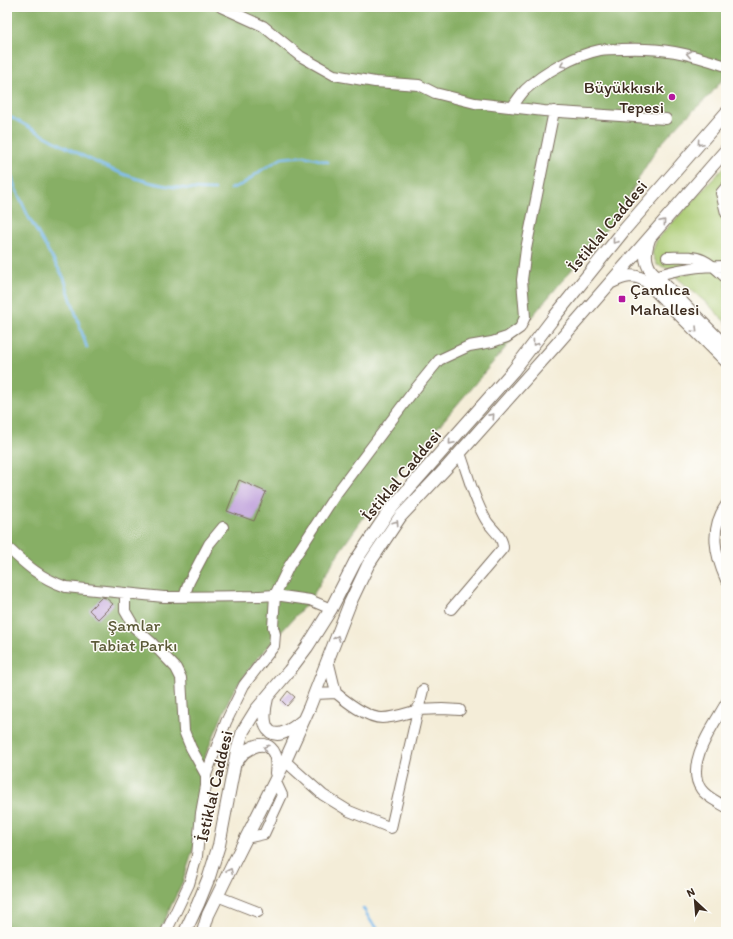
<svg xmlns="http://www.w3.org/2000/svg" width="733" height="939" font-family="Itim,sans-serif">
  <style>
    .green { fill: #aacb73; stroke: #727a48 }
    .forest { fill: #87af65; stroke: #616c42 }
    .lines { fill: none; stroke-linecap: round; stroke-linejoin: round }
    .stream { stroke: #78b9ed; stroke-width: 2.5 }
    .building { fill: #c2a5dd }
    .minor-casing { stroke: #7c6e5f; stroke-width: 12 }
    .major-casing { stroke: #7c6e5f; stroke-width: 14 }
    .minor { stroke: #fff; stroke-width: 10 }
    .major { stroke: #fff; stroke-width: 12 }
    .oneway { stroke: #a79f9a }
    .poi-dot { fill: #b5179e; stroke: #fdfcf7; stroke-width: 1.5 }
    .labels { text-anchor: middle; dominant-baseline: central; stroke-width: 3; stroke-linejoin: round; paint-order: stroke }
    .poi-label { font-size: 17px; fill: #3b2a1e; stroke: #fdfcf7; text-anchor: end }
    .street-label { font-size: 17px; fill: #3b2a1e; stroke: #fdfcf7 }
    .park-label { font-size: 17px; fill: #5c5a38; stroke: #fdfcf7 }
  </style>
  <rect width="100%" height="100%" fill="#fdfcf7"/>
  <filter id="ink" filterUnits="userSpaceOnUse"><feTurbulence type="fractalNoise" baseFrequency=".025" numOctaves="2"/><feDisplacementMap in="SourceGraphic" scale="8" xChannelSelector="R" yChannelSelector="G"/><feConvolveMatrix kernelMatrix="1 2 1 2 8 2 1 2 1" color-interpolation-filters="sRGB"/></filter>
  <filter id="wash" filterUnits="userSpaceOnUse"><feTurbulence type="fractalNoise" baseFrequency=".012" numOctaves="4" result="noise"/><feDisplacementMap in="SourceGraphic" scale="16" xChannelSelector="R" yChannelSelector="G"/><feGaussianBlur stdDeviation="0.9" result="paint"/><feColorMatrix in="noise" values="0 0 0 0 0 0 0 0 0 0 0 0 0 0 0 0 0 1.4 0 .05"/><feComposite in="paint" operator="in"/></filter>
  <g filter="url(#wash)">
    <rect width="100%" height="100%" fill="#f4edd8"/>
    <path class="green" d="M726,165v158l-16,-17 -35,-30 34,-7 -42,-1 -10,-3 -5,-12 5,-14z"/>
    <path class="forest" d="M7,7h719l-1,69 -15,19 -27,25 -25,27 -17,27 -13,24 -20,29 -232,273 -37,52 -29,48 -55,61 -23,32 -26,61 -10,87 -13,40 -12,25 -11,26h-153z"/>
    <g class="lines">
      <path class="stream" d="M7,115c35,19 69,39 106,55 31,13 68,20 102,20
        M7,162l8,25 14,31 35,60 23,70
        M230,189l13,-5 20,-15 19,-11 22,-2 24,6
        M363,908l9,15 10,9"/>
    </g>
    <g id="blocks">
      <path class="building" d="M239,480l27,12 -12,29 -27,-10z
        M102,597l4,1 7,6 -15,15 -9,-9z
        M288,691l7,6 -8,9 -6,-6z"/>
    </g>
  </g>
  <g filter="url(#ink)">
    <use href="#blocks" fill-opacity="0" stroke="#7c6e5f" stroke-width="1"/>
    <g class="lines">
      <defs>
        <path id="minor" d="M221,7l42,19 37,30 34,19 41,7 44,3 16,8 40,10 69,8 122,8
          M512,107c4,-5 8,-12 13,-17 18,-17 50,-35 75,-40 7,-1 14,-1 21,-1 40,-2 67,4 105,17
          M726,187l-5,6 5,20
          M667,257c11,0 25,-2 36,3 9,4 16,11 23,18
          M656,276c23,-8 46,-10 70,-10
          M726,505c-17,24 -11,50 0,75
          M7,547c19,18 33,31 59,40l98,10 96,-1 15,-1 35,5 21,9
          M125,593v18l10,17 16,14 25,26 5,10 3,53 7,17 15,27v11l-5,27 -4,43 -8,28 -23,48
          M184,597l5,-15 20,-38 14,-17
          M451,609l52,-61c0,-12 -11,-18 -17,-28 -12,-20 -18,-45 -26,-67
          M423,690l-5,20 24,-1 18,1
          M315,694l21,-1 -8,-33
          M726,703c-12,22 -42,61 -25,86 5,8 17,13 25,18
          M285,761l38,34 26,16 42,17 27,-118c-11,3 -24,8 -36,8 -15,0 -35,-16 -46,-25
          M206,775l20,-53 18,-37 30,-39 1,-12 -2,-7 2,-32 14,-29 47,-72 76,-101 27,-33 30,-14 23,-4 15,-5 13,-9 5,-11 -3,-37 4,-31 28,-138
          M246,838l18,-4 18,-39 -7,-15
          M217,896l41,16"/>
        <path id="major" d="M649,239c-4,12 -5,22 2,32l75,76
          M612,282c12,-6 22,-9 34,-1l80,80
          M267,698c-9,36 7,47 35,23
          M236,762c3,-3 6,-9 10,-11 22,-15 33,0 30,22
          M185,932l13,-28 11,-27 10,-32 18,-94 6,-20 13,-21 33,-39 18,-24 24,-38 24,-47 34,-51 124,-140 42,-55 70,-87 101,-116
          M203,932l5,-17 23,-47 54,-107 24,-53 41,-105 18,-38 32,-48 48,-51 107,-120 171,-196"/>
      </defs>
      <use href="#minor" class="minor-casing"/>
      <use href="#major" class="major-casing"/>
      <use href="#minor" class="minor"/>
      <use href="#major" class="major"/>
    </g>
    <defs><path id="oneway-chevron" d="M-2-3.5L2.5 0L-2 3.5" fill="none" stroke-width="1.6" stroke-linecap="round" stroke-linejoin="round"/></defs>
    <g class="oneway">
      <use href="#oneway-chevron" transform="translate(689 54) rotate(-167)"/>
      <use href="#oneway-chevron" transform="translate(563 65) rotate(150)"/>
      <use href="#oneway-chevron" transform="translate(700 143) rotate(131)"/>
      <use href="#oneway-chevron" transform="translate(663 222) rotate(-49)"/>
      <use href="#oneway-chevron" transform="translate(615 241) rotate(129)"/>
      <use href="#oneway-chevron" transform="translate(695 330) rotate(45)"/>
      <use href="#oneway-chevron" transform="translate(535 343) rotate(127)"/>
      <use href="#oneway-chevron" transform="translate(492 416) rotate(-48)"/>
      <use href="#oneway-chevron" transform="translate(451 442) rotate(131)"/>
      <use href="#oneway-chevron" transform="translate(396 523) rotate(-56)"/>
      <use href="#oneway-chevron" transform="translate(337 638) rotate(-69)"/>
      <use href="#oneway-chevron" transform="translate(266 748) rotate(-161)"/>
      <use href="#oneway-chevron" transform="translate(230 871) rotate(-64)"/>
    </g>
  </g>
  <g class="poi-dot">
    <circle cx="672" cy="97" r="4"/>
    <rect x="618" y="295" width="8" height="8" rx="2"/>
  </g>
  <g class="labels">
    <g class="poi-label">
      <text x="664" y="87">Büyükkısık<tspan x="664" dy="20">Tepesi</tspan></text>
      <text x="630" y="289" text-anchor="start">Çamlıca<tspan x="630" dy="20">Mahallesi</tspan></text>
    </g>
    <g class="street-label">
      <text transform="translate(607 226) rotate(-50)">İstiklal Caddesi</text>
      <text transform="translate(401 475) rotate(-50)">İstiklal Caddesi</text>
      <text transform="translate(214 786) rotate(-77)">İstiklal Caddesi</text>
    </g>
    <g class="park-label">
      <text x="134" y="625">Şamlar<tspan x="134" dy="20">Tabiat Parkı</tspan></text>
    </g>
  </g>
  <rect width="733" height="939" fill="none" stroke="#fdfcf7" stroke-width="24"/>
  <g transform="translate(695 901) rotate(334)" stroke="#fdfcf7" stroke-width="3" paint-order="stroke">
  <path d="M0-3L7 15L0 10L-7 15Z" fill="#3b2a1e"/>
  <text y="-6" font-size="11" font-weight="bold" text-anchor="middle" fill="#3b2a1e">N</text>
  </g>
</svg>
